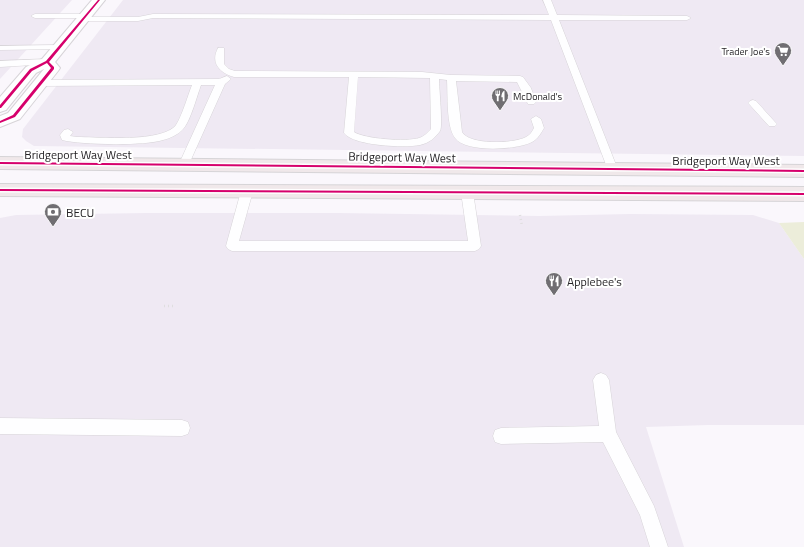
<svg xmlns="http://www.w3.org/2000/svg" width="804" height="547" font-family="'Titillium Web',sans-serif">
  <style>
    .built { fill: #efe9f3 }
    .green { fill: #ecedda }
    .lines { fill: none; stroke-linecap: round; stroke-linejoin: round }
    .service-casing { stroke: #d7d4d8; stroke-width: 1 }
    .tertiary-casing { stroke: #d7d4d8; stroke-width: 2 }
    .primary-casing { stroke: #d6d4d7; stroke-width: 2 }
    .path { stroke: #dfdedf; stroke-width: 2.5; stroke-dasharray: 1 3; stroke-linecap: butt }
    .service { fill: #fefeff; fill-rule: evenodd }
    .tertiary { fill: #fefeff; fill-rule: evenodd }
    .primary { fill: #f0e8ea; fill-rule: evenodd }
    .cycleway-casing { stroke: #fff; stroke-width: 3 }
    .cycleway { fill: #d6006c; fill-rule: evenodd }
    .labels { text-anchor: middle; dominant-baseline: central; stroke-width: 4; stroke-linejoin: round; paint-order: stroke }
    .far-poi-label { font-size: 10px; fill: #262427; stroke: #fff; text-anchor: end }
    .street-label { font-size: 12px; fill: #262427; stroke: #fff }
    .poi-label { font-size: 12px; fill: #262427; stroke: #fff; text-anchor: start }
  </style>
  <rect width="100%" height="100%" fill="#faf7fc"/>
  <path class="built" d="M0,0h72l-72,79z
    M123,0h681v156l-770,-10 -8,-5 -4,-4 1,-8z
    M147,213h191l201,3 91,-2 123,1 26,8 25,36v166h-96l-62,2 38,120h-684v-329l16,-3z"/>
  <path class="green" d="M804,222v37l-25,-36z"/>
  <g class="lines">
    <defs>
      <path id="service" d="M543,0h8l6,15 130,1 4,2 -4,2h-128l59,150 -1,3h-8l-1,-3 -57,-150 -398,-2 -15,3h-59v-3h-44l-4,-2 4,-2h53v3h50l15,-3 396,1z
        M59,45l4,2 -1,2 -62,1v-4z
        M218,48h6v16l5,5 6,2 187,1 29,3 69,1 3,1 8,11 5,14 -2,2h-6l-11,-22 -61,-1 6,51c7,13 51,12 64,5 4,-2 6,-5 8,-9l-3,-9 5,-3 5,3 3,9c-3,5 -6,11 -12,14 -15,8 -66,11 -77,-4 -9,-12 -7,-43 -8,-58l-8,-1c0,9 4,47 1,52 -5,7 -11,12 -20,14 -16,3 -66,1 -76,-12l5,-56h-115c-14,-4 -24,-14 -16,-29zM358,77l72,1 1,51c-4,4 -6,7 -12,9 -12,4 -55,1 -65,-6z
        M47,59l3,1 1,2 -1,2 -50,3v-6z
        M227,76l4,3 -6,5 -36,80 -1,2h-8l-1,-2 36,-79h-14c-4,11 -10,34 -17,43 -5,6 -13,10 -21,12 -18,6 -81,5 -101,0l-2,-5 4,-5 4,-1 5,3 -3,4 7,1c22,0 85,6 99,-12 6,-9 12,-30 16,-40l-152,1 -5,-3 5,-3 179,-1z
        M753,100l3,1 19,21 2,2 -2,2h-6l-19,-21 -2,-2 2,-2z
        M247,187l4,1 2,3 -14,50h229l-7,-49 2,-3h8l2,3 8,54 -2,3 -4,2h-243l-4,-2 -2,-3 15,-55 2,-3z
        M601,373l5,2 3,5 7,52 38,74 14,41h-18l-10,-32 -37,-73 -102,2 -6,-2 -2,-6 2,-6 6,-2 98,-2 -6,-46 3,-5z
        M0,418l182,2 6,2 2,6 -2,6 -6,2 -182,-2z"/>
      <path id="tertiary" d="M92,0h13l-50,62 5,6 -2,3 -38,48 -20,8v-11l8,-3 36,-44 -8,4 -30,37 -6,2v-15l26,-30 16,-8z"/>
      <path id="primary" d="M0,157l804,8v12l-804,-8z
        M0,184l804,3v14l-804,-5z"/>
    </defs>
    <use href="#service" class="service-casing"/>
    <use href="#tertiary" class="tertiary-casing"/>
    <use href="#primary" class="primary-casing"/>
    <path class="path" d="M520,215l2,11
      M164,306h11"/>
    <use href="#service" class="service"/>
    <use href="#tertiary" class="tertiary"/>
    <use href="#primary" class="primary"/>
    <defs>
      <path id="cycleway" d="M98,0h2l-51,62 5,5v2l-39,48 -15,6v-2l13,-6 38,-47 -4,-5 -15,8 -31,37h-1v-3l30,-36 16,-8z
        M0,162l804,8v2l-804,-8z
        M0,189l804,4v2l-804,-4z"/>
    </defs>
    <use href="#cycleway" class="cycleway-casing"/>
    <use href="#cycleway" class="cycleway"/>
  </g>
  <defs>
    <symbol id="supermarket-pin" viewBox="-11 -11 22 30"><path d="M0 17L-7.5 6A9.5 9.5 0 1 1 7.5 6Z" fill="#706e72" stroke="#fff"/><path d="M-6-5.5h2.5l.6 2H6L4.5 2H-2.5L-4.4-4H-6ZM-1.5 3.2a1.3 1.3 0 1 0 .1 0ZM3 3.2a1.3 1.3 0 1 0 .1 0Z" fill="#fff"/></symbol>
    <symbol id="restaurant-pin" viewBox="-11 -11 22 30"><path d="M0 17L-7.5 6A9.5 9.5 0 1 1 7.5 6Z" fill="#706e72" stroke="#fff"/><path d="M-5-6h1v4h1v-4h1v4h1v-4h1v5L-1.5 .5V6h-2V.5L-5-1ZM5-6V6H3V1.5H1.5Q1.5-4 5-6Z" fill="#fff"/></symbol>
    <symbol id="bank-pin" viewBox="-11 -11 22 30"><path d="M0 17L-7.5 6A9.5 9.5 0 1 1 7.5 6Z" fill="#706e72" stroke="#fff"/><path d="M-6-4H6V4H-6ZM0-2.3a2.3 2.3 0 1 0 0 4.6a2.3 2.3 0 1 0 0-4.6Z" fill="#fff"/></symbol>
  </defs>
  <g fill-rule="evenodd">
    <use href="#supermarket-pin" x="773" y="41" width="20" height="27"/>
    <use href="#restaurant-pin" x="490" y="86" width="20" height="27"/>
    <use href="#bank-pin" x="43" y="202" width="20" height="27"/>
    <use href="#restaurant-pin" x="544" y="271" width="20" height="27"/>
  </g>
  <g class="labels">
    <g class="far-poi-label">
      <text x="770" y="51">Trader Joe's</text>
      <text x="513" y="96" text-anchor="start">McDonald's</text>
    </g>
    <g class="street-label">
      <text x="78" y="154">Bridgeport Way West</text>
      <text transform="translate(402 157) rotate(1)">Bridgeport Way West</text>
      <text x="726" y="160">Bridgeport Way West</text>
    </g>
    <g class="poi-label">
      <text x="66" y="212">BECU</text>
      <text x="567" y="281">Applebee's</text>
    </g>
  </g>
</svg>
